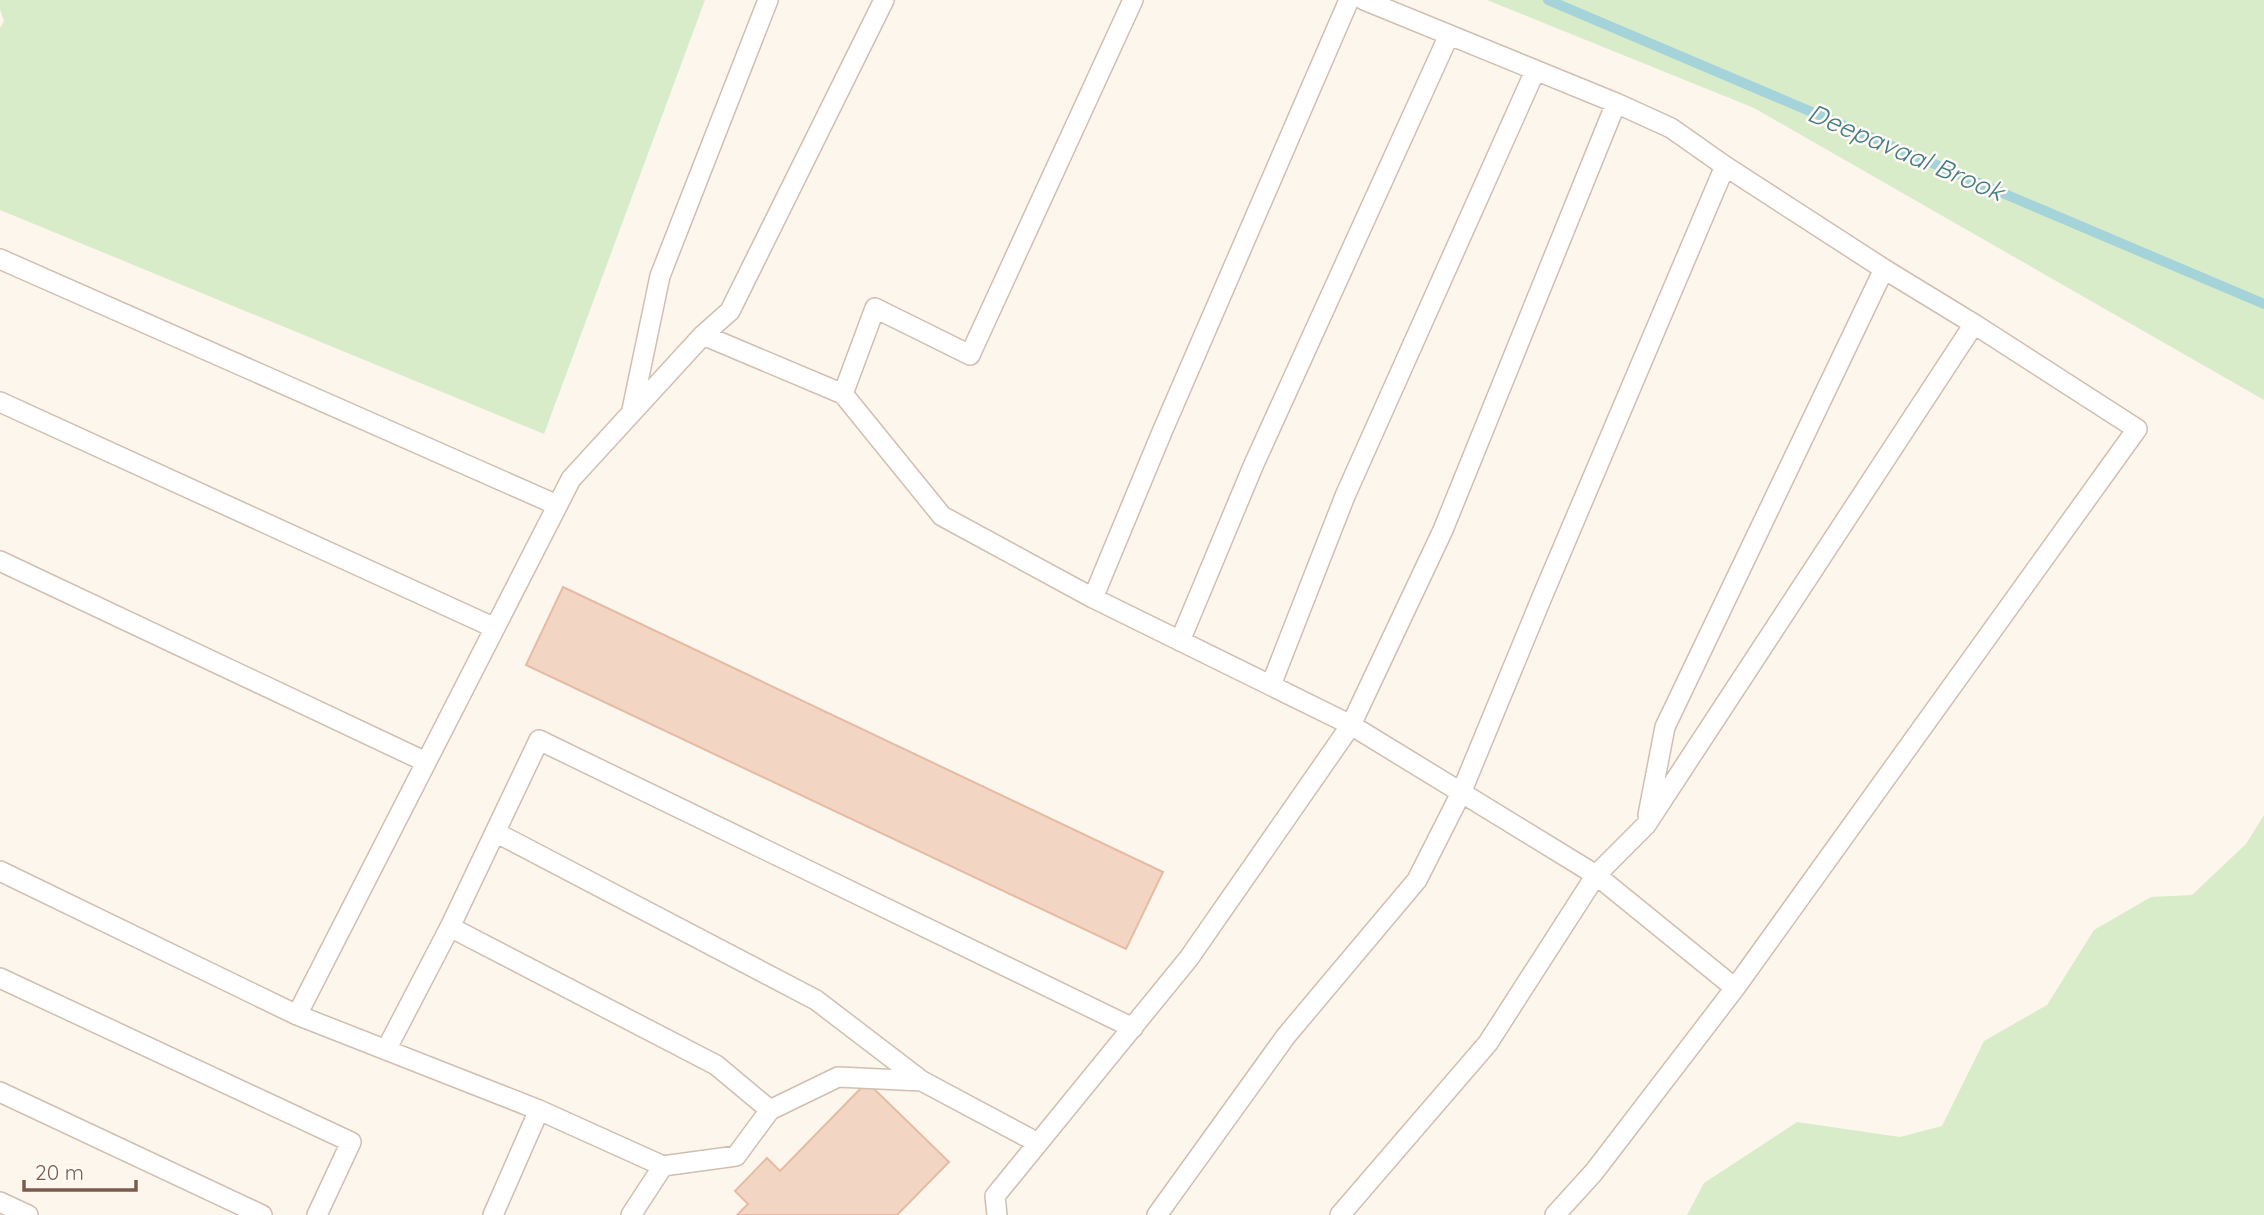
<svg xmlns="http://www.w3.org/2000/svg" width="2264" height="1215" font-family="Quicksand,sans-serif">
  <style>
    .green { fill: #d8ecc9 }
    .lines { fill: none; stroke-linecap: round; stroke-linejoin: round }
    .stream { stroke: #a5d3da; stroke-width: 10 }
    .building { fill: #f3d5c3; stroke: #e6bba3; stroke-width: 2 }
    .service-casing { stroke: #d1beb0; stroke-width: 22 }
    .service { stroke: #fff; stroke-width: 19 }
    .labels { text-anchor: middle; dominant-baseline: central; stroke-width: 5; stroke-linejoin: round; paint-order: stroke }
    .water-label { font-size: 26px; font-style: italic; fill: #437c86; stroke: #fffaf3 }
  </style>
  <rect width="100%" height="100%" fill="#fdf6ec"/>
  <path class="green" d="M0,0h705l-161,434 -544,-224v-182l4,-7 -4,-11z
    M1487,0h777v400l-510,-292z
    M2264,815v400h-577l17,-32 93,-61 103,15 42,-11 42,-85 63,-36 47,-75 57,-33 41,-2 54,-51z"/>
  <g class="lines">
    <path class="stream" d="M1548,0l716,304"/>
  </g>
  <path class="building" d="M563,587l600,285 -37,77 -600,-284z
    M867,1082l82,80 -52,53h-160l11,-11 -13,-13 32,-33 13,13z"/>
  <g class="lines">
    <defs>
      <path id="service" d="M1364,0l252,103 55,25 54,38 159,103 90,55 163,105 -402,559 -141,184 -39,43
        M0,259l557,246
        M703,335l27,-24 154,-311
        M843,394l32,-86 95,47 163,-355
        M0,402l495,226
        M632,410l28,-134 108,-276
        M0,561l426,201
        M1093,598l69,-166 187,-432
        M1180,641l74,-177 195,-429
        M1271,685l74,-189 190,-425
        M1648,815l17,-88 219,-458
        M495,832l321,168 106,81
        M0,871l297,144 242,95 124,56 -32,49
        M450,927l89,-187 594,288
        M0,978l351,164 -34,73
        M297,1015l274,-536 132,-144 140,59 99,122 151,82 258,127 245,150 139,113
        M386,1050l64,-123 266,138 54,45 -34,46 -73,10
        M0,1092l262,123
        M770,1110l68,-33 84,4 116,62
        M0,1202l28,13
        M493,1215l46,-105
        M997,1215l-2,-19 194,-238 162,-233 92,-195 173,-427
        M1157,1215l129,-179 131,-156 44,-87 81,-196 183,-431
        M1340,1215l148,-172 108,-168 50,-50 328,-501"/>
    </defs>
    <use href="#service" class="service-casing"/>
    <use href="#service" class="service"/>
  </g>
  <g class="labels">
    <g class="water-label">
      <text transform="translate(1906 152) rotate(23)">Deepavaal Brook</text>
    </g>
  </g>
  <path d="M24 1180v10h112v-10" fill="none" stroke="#7a5c4d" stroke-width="3.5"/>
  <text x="35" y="1180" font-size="21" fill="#7a5c4d" stroke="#fffaf3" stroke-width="5" paint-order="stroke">20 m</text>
</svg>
